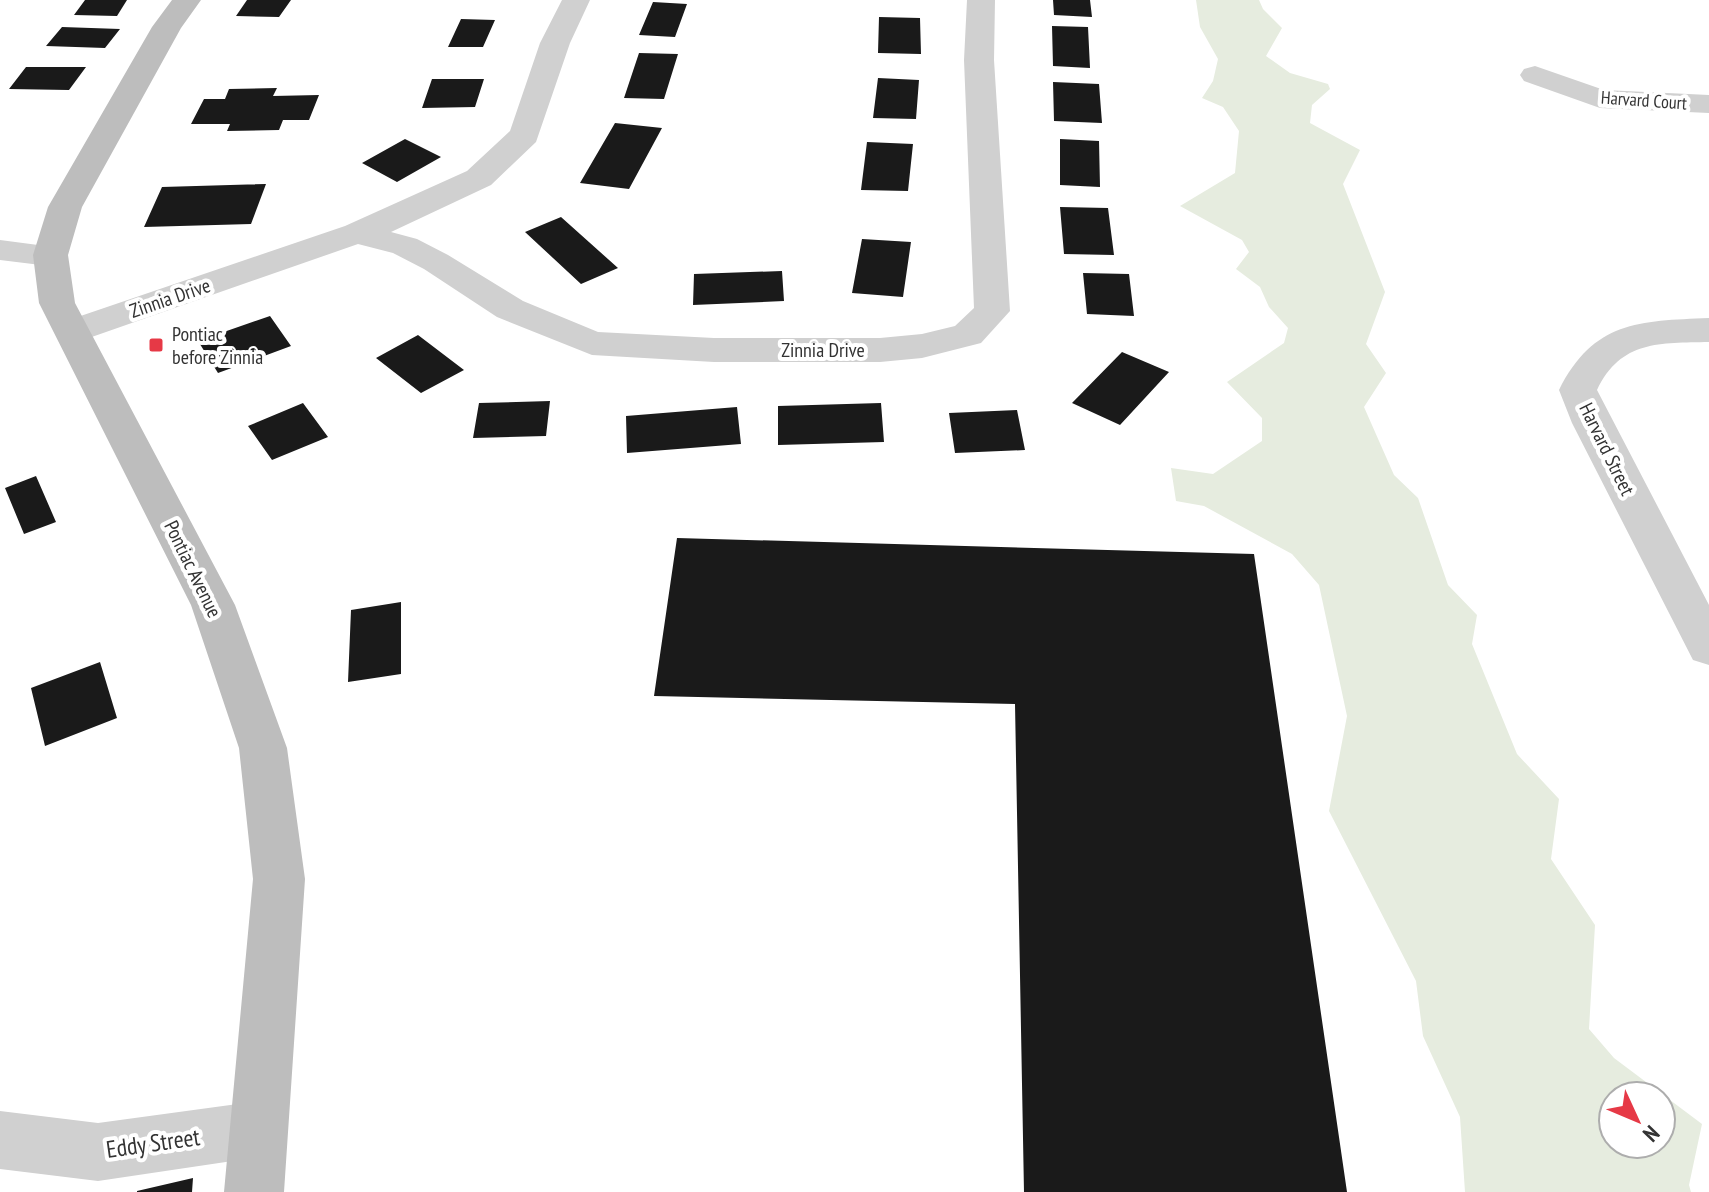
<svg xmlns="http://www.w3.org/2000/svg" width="1709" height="1192" font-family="'PT Sans Narrow',sans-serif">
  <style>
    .green { fill: #e6ecdf; fill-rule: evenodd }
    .building { fill: #1a1a1a }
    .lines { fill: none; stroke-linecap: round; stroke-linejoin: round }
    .street { fill: #d0d0d0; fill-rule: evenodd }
    .secondary { fill: #bdbdbd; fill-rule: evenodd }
    .poi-dot { fill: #e63946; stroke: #fff; stroke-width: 3 }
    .labels { text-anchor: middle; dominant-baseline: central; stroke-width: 8; stroke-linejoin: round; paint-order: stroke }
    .far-street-label { font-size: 18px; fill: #333; stroke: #fff }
    .street-label { font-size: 20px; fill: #333; stroke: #fff }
    .poi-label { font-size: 20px; fill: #333; stroke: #fff; text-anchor: start }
    .near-street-label { font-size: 24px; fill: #333; stroke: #fff }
  </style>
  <rect width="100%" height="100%" fill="#fff"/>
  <path class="green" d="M1196,0h63l4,9 19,19 -16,28 24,17 38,11 2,5 -18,16 -2,18 50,27 -17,34 42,108 -19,52 20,29 -22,34 30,68 24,23 30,87 29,30 -5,29 45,110 42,45 -8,60 44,66 -6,104 25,29 88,66 -13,61 2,7h-226l-5,-75 -37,-81 -7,-55 -87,-170 18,-95 -28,-131 -27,-31 -88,-48 -28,-5 -5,-33 42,6 49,-33v-23l-35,-36 57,-39 4,-15 -19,-21 -9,-20 -24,-18 13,-17 -7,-12 -62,-34 55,-33 4,-42 -16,-24 -21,-9 11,-17 5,-22 -18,-32zM1613,1096h48v48h-48z"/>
  <path class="building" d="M85,0h42l-10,16 -43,-1z
    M247,0h44l-12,17 -43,-1z
    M1053,0h37l2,17 -38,-2z
    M653,2l34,2 -12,33 -36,-2z
    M879,17l41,1 1,36 -43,-1z
    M461,19l34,1 -12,27h-35z
    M1052,26l36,1 2,41 -37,-2z
    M62,27l58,2 -15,19 -59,-2z
    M639,53l39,1 -14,45 -40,-1z
    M26,67h60l-17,23 -60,-1z
    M878,78l41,2 -3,39 -43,-1z
    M432,79h52l-9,28 -53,1z
    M1053,82l46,2 3,39 -48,-2z
    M277,88l-4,8 46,-1 -10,25h-26l-4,10 -52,1 3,-7h-39l13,-25h21l4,-10z
    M615,123l47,5 -33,61 -49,-6z
    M405,139l36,18 -44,25 -35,-19z
    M1060,139l39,2 1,46 -40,-2z
    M867,142l46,2 -5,47 -47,-1z
    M266,184l-15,40 -107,3 18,-40z
    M1060,207l48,1 6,47 -50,-1z
    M561,217l57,51 -37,16 -56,-52z
    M862,239l49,3 -8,55 -51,-4z
    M782,271l2,30 -91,4 1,-31z
    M1083,273l46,1 5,42 -47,-2z
    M270,316l21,30 -73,27 -20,-32z
    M418,335l46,35 -43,23 -45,-35z
    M1122,352l47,20 -49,53 -48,-22z
    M550,401l-4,35 -73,2 6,-35z
    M303,403l25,34 -56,23 -24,-34z
    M881,403l3,39 -106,3v-39z
    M737,407l4,37 -114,9 -1,-37z
    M1017,410l8,40 -70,3 -6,-40z
    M36,476l20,46 -32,12 -19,-46z
    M677,538l577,16 93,638h-323l-9,-488 -361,-8z
    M401,602v72l-53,8 3,-72z
    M100,662l17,56 -72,28 -14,-58z
    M193,1178l-1,14h-55v-1z"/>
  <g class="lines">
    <path class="street" d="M562,0h28l-20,43 -34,99 -45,43 -100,47 26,7 31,16 75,46 75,31 116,6h166l42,-4 33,-8 19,-18 -10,-248 3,-60h28l-1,60 16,251 -29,32 -59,15 -42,4h-166l-122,-7 -95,-38 -73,-48 -31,-16 -35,-9 -272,95 -13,4 -13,-4 -6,-8 6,-8 285,-97 122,-55 43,-40 30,-88z
      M1535,66l69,24 105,5v18l-109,-5 -76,-27 -4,-6 4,-6z
      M0,240l61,8 6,7 -6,7 -12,4 -49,-6z
      M1709,318v24c-49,1 -88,-2 -112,48l112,215v60l-16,-5 -121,-237 -13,-33c35,-69 79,-69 150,-72z
      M259,1101l21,8 8,20 -8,20 -21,8 -161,24 -98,-12v-58l98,12z"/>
    <path class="secondary" d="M172,0h29l-20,28 -99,179 -14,48 7,48 160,302 52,143 18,131 -21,313h-60l29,-313 -14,-131 -48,-143 -152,-302 -6,-48 15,-48 104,-180z"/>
  </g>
  <rect class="poi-dot" x="148" y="337" width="16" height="16" rx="4"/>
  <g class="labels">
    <g class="far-street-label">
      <text transform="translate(1644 100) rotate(4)">Harvard Court</text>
    </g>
    <g class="street-label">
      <text transform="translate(170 298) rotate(-19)">Zinnia Drive</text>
      <text x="823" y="350">Zinnia Drive</text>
      <text transform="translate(1607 449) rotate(64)">Harvard Street</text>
      <text transform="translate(193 569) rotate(64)">Pontiac Avenue</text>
    </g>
    <g class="poi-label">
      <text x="172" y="334">Pontiac<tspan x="172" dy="23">before Zinnia</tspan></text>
    </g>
    <g class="near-street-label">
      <text transform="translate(153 1143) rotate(-8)">Eddy Street</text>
    </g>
  </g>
  <g transform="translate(1637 1120) rotate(134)"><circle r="38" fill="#ffffff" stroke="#adadad" stroke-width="2"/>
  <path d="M0-6L14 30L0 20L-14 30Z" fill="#e63946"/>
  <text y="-12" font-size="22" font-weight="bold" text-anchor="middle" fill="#333333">N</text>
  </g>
</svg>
